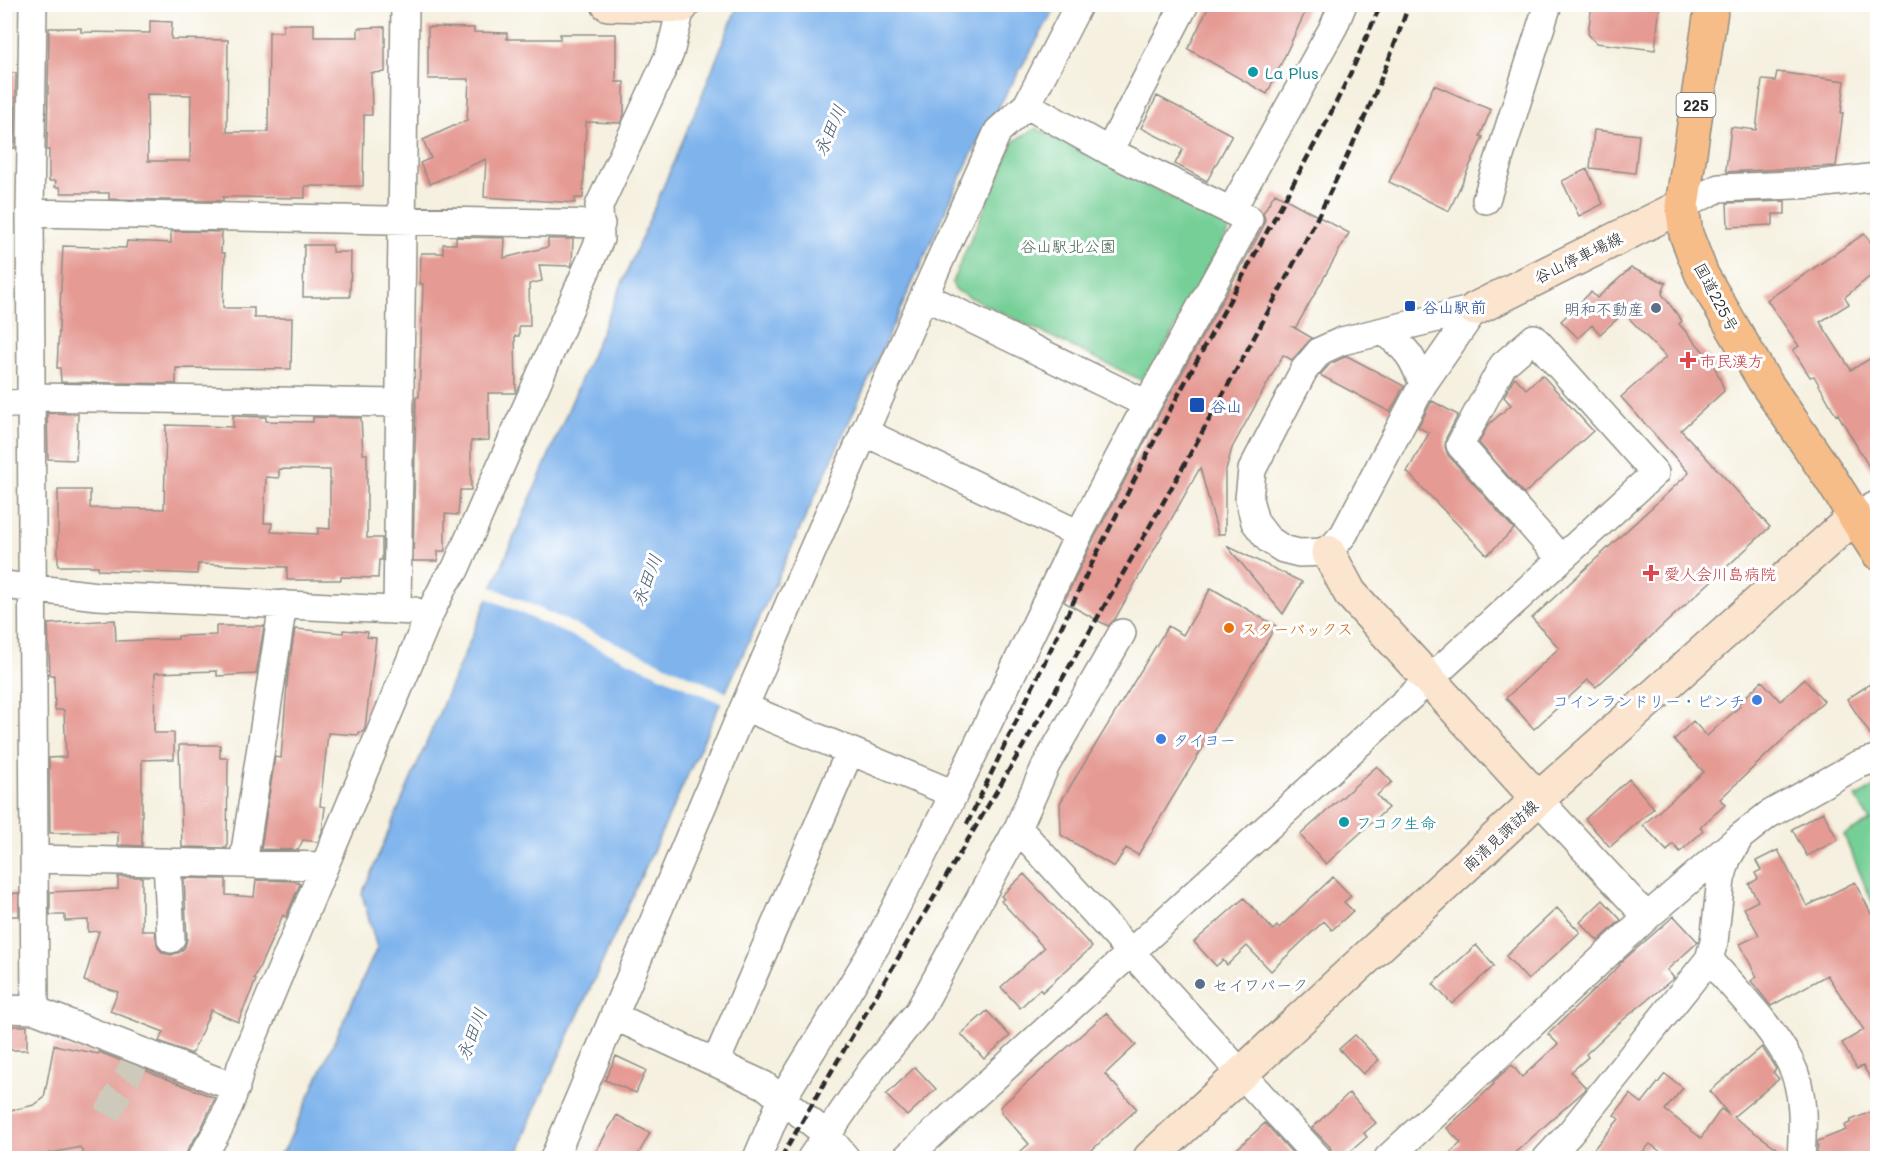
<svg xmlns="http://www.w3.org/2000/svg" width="1882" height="1163" font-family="Mali,'Klee One',sans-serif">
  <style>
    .green { fill: #75cf96; stroke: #507d60; stroke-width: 1.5 }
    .water { fill: #7eb3ec; stroke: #546f8c; stroke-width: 1.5 }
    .pier { fill: #f5f0df }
    .building { fill: #e59a93; fill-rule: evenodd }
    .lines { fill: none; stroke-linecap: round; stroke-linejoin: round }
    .street-tunnel { stroke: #cdc9bb; stroke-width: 27; stroke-dasharray: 27 14; stroke-linecap: butt }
    .street-casing { stroke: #908e85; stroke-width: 30 }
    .secondary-casing { stroke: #908e85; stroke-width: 36 }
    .highway-casing { stroke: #908e85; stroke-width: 36 }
    .street { stroke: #fff; stroke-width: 27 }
    .secondary { stroke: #fce5cf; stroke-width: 33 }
    .highway { stroke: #f7bd88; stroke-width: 33 }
    .rail { stroke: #2b2b2b; stroke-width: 4.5; stroke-dasharray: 9 4.5; stroke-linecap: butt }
    .culture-dot { fill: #0f9aa8; stroke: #fff; stroke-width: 2 }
    .transit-dot { fill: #1a4fb4; stroke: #fff; stroke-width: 2 }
    .service-dot { fill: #5c6f8a; stroke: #fff; stroke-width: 2 }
    .health-dot { fill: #e0444e; stroke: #fff; stroke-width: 2 }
    .food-dot { fill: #e8710a; stroke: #fff; stroke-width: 2 }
    .shop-dot { fill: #3f7fe0; stroke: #fff; stroke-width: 2 }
    .labels { text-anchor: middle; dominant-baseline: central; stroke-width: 6; stroke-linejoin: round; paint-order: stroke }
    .shield { fill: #fff; stroke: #6b6b6b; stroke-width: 1.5 }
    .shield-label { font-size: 15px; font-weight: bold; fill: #2b2b2b }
    .culture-label { font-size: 16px; fill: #0d838f; stroke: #fff; text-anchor: start }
    .park-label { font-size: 16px; fill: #456450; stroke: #fff }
    .street-label { font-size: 16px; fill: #2b2b2b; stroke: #fff }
    .transit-label { font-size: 16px; fill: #164399; stroke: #fff; text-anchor: start }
    .service-label { font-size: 16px; fill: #4e5e75; stroke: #fff; text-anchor: end }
    .health-label { font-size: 16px; fill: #be3a42; stroke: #fff; text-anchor: start }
    .food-label { font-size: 16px; fill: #c56008; stroke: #fff; text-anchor: start }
    .shop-label { font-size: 16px; fill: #366cbe; stroke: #fff; text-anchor: end }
    .water-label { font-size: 18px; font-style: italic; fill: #485b6f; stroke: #fff }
  </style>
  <rect width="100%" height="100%" fill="#fff"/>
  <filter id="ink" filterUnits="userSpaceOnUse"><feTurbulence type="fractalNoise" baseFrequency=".0167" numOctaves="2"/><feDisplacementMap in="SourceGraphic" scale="12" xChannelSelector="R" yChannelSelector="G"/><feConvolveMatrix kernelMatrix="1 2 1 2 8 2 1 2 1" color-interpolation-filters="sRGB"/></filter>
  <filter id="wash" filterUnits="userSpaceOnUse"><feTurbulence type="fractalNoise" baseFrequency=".008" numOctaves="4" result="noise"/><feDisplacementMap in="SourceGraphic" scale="24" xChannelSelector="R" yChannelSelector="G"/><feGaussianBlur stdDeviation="1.35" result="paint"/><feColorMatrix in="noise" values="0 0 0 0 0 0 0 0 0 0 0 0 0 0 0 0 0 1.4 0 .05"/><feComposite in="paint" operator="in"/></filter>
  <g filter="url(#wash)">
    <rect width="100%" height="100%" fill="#f5f0df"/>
    <path class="green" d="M1036,128l194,100 -85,154 -190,-92 -3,-8 62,-141z
      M1877,785v124l-5,-7 -28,-67 26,-14 -14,-24z"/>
    <path class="water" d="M738,5h319l-87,152 -439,961 -14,40h-241l10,-11 91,-199 -15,-54 336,-789z"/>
    <path class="pier" d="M490,586l238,107 -5,11 -238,-107z"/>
    <g id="blocks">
      <path class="building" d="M1210,4h99l-42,90 -79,-45z
        M1592,4h68l-5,46 -59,-7 -8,-9z
        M150,21l22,1 -1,17 57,1 -1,92h41l1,-100h14v-8h31v13h44v-9l27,-1v45l-14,1 1,42h-8l-1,71h-58v12l-68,-1h-14v4l-114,-2v-6h-48l-1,-6h-5l1,-6h-7v-31h-2l2,-122h32v4l69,1zM147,94l44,1 -1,66h-42z
        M428,27l46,1v4l33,1v6h53v-5h56v48h8v33l-4,8 -34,-1 -3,76h-8v5l-91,-6 2,-38 -56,25 -10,-21 11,-5 -8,-18 44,-20 2,-41h-41z
        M1777,72l68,9 -4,32h2l-7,53 -109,6 -1,-3 5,-42 25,3 6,-50 13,1z
        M4,73h12l-1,75h-11z
        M1434,85l57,25 -11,26 3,1 -34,74 -60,-29z
        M1157,96l75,39 -25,46 -32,-17 8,-15 -42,-21z
        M1594,130l45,5 -4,38 -45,-5z
        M1587,169l16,35 -24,12 -17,-35z
        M1275,193l74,40 -53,94h-3l19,11 -20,22 -9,-5 -51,93 -7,25v61h-7l-18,-66 -85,151 -7,7 -44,-24 29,-61 68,-130 102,-184 2,-8 -2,-6z
        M1785,201v13h-12v11l-45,2 -1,-24z
        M171,231l51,1 -1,21h4l-2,55h31v10h38l-1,51 -115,-1v16l-115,-2 -1,-14h-3l6,-122 63,2 1,-7 44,2z
        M1864,234l14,17v19l-33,27 4,7 -29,18 31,48 27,-16v128l-40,-68 -2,1 -22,-39 -4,1 -17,-27 6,-4 -32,-46z
        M456,237l49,1 -1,20 44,-11v-8h25l-1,24 -1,3 -32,-1 3,16 -13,3 1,42h-11v10h-4l1,55 -1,2h-27l1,47 -18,1v49h-11l-2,25 -13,-1v37h-7v10h-25l3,-164h3l4,-113h-3l1,-31h22v-9h13z
        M304,245h28v7h19l-1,45h-47z
        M1631,268l35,15 -4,11 20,27 -3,3 33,37 10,23 2,7 -43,39 89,97 -174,160 -8,-7 -54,49 -28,-31 53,-50 -27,-30 157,-145 -68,-76 45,-40 -42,-44 -24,21 -8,-9 -14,13 -17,-17 30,-29 6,6z
        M1347,356l57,30 -14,26 -70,-37 10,-11z
        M1542,375l51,56 -69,63 -45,-51 9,-18 23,-20 -7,-8 10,-19 1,-1 11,12z
        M1432,401l26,14 -12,23 -1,9 3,8 66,74 -27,26 -80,-83 22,-39 -11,-6z
        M47,413l31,1 -2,46 -28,-1z
        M233,416l33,1v4l47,1v-5l48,1 2,36h4v84h15v22h-3l-1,18 -37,-1v3h-54v-13l-89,-3 -1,10 -99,-4v-4h-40v-76h32v18l74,1 2,-84 67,2zM279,469l51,1v59l-12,-1v6l-47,-2 1,-9h-8l2,-46 13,1z
        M1227,546l75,36 -19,32z
        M1211,588l65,38 -138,229 -12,-7 -12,19 -53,-32 -1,-32 108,-177 15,9z
        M115,620l1,21 62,-2v-3l38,-1v-9h48l-8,48 -39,2v-5l-62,2 -1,60h20v26l-32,1v86l-24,-1v-13l-68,1 -1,-75 17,-1 -2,-47h-9l-1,-35h-4l-2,-51z
        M295,629l48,4v-3l25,2 -1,5 9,1 -11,90 -2,4h-4v3l-31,-2 -8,73 5,1 -3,25 -4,10 -15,-2 -5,10 -37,-1 14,-92 6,1 7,-85z
        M1804,679l20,22 -104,98 5,6 -25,22 3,4 -23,21 -7,-8 -6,7 -24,-26 61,-53 -30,-32 19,-19 14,15 33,-30 -2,-2 24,-23 18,20z
        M1878,679v64h-2l-29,-44z
        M179,745h41v13h8l-1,90 -45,-1z
        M1377,766l15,16 -15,13 11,13 -62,56 -26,-29z
        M1629,779l25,29 -44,39 -25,-28z
        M1823,812l15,28 -31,16 -15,-27z
        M1778,850l29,56 48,-24 23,45v163l-15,-24 -6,3 -15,-26 22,-13 -37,-55 -56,31 -20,-25 6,-4 -17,-33 19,-9 -15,-27 14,-7 -9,-17 9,-5 -3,-6 6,-3 -5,-9z
        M1024,874l68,73 -50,45 -2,-3 -20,19 -19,-21 43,-39 -43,-47 3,-2 -3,-3z
        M118,877h24v54h13l3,17 5,5 8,2 9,-3 5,-5 2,-8 -3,-61 42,1v16l28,2 2,-17 37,1 7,3 -14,33 -3,-2 -29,64 2,1 -18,42 -27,-12 -19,44 -33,-13 5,-9 -54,-21 8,-19 -34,-11 15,-50 -11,1v-12l-23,1v-6h-15v-23l68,-3z
        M1333,877l18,19 -7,6 9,9 -21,19 -8,-9 -53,50 -24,-25 -20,19 -4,-5 -7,6 -22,-24 50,-44 29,32 4,-4 2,2z
        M19,893v23h-15v-22z
        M1603,900l18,20 -23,21 -18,-19z
        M1557,908l23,24 -52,48 -22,-24z
        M1674,916l24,26 -31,28 7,8 -56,46 -32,30 2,3 -17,15 15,16 -1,2 -76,68h-65l17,-15 -14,-15 47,-44 -1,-2 19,-17 10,12 36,-33 -10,-10 72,-69 -1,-1z
        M1476,945l18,21 -42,38 -19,-20z
        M987,1011l23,25 -26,23 -23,-25z
        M1106,1013l30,32 -31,29 32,35 -54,49h-70l16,-14 -28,-32 1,-2 -2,-3z
        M4,1026h23v24h-23z
        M1355,1035l24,25 -16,14 -24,-25z
        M54,1045l44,9 1,-2 116,46 -14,31 -13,20 -3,9h-99l-6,-11 -52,11h-24v-46l30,-7 10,-7z
        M1762,1047l14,22 -3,3 6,7 -46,38 52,37v4h-116l-19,-14 -13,14h-51l33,-39 -5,-4 16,-21 12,9 23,-29 18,14 -18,22 36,28 20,-29 8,6 -19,-24z
        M616,1056l30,14 -10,23 -31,-13z
        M915,1067l21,22 -29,27 -21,-21z
        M1349,1093l27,30 -12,10 3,4 -24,21h-10l-3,-11 -18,-19z
        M1878,1109v49h-61l1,-17 28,-11 -2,-4 7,-4v-2z
        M617,1115l33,18 -14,25h-44z
        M1265,1123l32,35h-70z"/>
    </g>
  </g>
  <g filter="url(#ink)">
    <use href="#blocks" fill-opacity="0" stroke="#908e85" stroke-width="1.5"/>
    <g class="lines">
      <path class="street-tunnel" d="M107,1115l34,-64"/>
      <defs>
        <path id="street" d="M33,4l-3,209 5,797
          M1027,105l82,46 122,60 103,-185 9,-22
          M1109,151l76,-147
          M1486,200l62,-196
          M1682,206l37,-18 98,-4 61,-7
          M30,213l571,11
          M924,296l223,108
          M1475,309l-52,75 -79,150 -16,18 -29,1 -16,-4 -15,-10 -13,-17 -6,-23 3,-29 52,-100 16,-19 22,-10z
          M1384,332c24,18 28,24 39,52
          M31,397l368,6
          M4,404l27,-1
          M864,432l215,102
          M1854,517l24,-13
          M4,585l93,11 317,15
          M397,610l8,-606
          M744,707l210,87
          M1018,828l300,330
          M34,859l290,7
          M167,862l4,77
          M243,864l40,-260
          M1647,917l88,-76
          M1709,959c27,32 62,66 81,103 15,29 13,65 11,96
          M4,1009l31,1 201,78
          M614,1016l150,69 62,49 20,24
          M716,1062l134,-311
          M201,1158c19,-28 33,-59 40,-92l190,-455 15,-30 9,-11 145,-331 -1,-33 71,-153 12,-49
          M554,1158l190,-451 180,-411 74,-165 29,-26 52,-101
          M757,1158l25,-59 95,-155 77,-150 125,-260 68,-130 102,-185 -18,-8
          M811,1158l62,-90 46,-57 99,-183 28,-63 76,-132
          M906,1158l749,-685 -121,-135 -31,27 -43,80 101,114
          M1388,1158l259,-241 -109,-118
          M1547,1158l24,-26 138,-173 5,-17 7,-63 6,-20 13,-22 28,-22 89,-50 21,-7"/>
        <path id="secondary" d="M608,4l74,2
          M1475,309l207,-103
          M1328,552l22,41 188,206
          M1150,1158l388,-359 316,-282"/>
        <path id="highway" d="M1712,4l-30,202 4,28 16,41 61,104 66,97 49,77"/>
      </defs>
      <use href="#street" class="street-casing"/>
      <use href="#secondary" class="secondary-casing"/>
      <use href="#highway" class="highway-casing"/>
      <use href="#street" class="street"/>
      <use href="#secondary" class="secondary"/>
      <use href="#highway" class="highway"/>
      <path class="rail" d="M967,824l126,-263 76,-149 156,-287 28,-57 28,-64
        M781,1158c139,-240 284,-477 418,-720 77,-141 158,-281 210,-434"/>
    </g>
  </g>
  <g class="culture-dot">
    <circle cx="1253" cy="72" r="6"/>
    <circle cx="1344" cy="822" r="6"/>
  </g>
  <g class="transit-dot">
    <rect x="1404" y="300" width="12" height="12" rx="3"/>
    <rect x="1189" y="397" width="16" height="16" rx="3"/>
  </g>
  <g class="service-dot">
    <circle cx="1656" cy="308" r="6"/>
    <circle cx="1200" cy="984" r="6"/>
  </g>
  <g class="health-dot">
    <path d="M1685 351h6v6h6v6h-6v6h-6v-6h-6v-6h6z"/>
    <path d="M1648 564h6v6h6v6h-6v6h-6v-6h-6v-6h6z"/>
  </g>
  <circle class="food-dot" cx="1229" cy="628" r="6"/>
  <g class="shop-dot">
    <circle cx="1757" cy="700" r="6"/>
    <circle cx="1161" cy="739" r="6"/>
  </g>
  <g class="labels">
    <rect class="shield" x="1676.5" y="93" width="39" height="24" rx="4.5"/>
    <g class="shield-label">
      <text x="1696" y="105">225</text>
    </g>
    <g class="culture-label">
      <text x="1265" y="72">La Plus</text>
      <text x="1356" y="822">フコク生命</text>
    </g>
    <g class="park-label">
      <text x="1068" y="245">谷山駅北公園</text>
    </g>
    <g class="street-label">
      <text transform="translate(1578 257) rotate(-26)">谷山停車場線</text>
      <text transform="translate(1717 297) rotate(62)">国道225号</text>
      <text transform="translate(1500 835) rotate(-43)">南清見諏訪線</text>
    </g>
    <g class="transit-label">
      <text x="1422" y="306">谷山駅前</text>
      <text x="1210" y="405">谷山</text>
    </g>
    <g class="service-label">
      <text x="1644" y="308">明和不動産</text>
      <text x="1212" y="984" text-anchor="start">セイワパーク</text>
    </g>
    <g class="health-label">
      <text x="1700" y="360">市民漢方</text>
      <text x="1664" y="573">愛人会川島病院</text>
    </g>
    <g class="food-label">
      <text x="1241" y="628">スターバックス</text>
    </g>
    <g class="shop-label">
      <text x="1745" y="700">コインランドリー・ピンチ</text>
      <text x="1173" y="739" text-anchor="start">タイヨー</text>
    </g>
    <g class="water-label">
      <text transform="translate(829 130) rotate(-66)">永田川</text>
      <text transform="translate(646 580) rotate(-69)">永田川</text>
      <text transform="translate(471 1034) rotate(-69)">永田川</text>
    </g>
  </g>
  <rect width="1882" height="1163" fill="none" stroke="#fff" stroke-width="24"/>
</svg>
